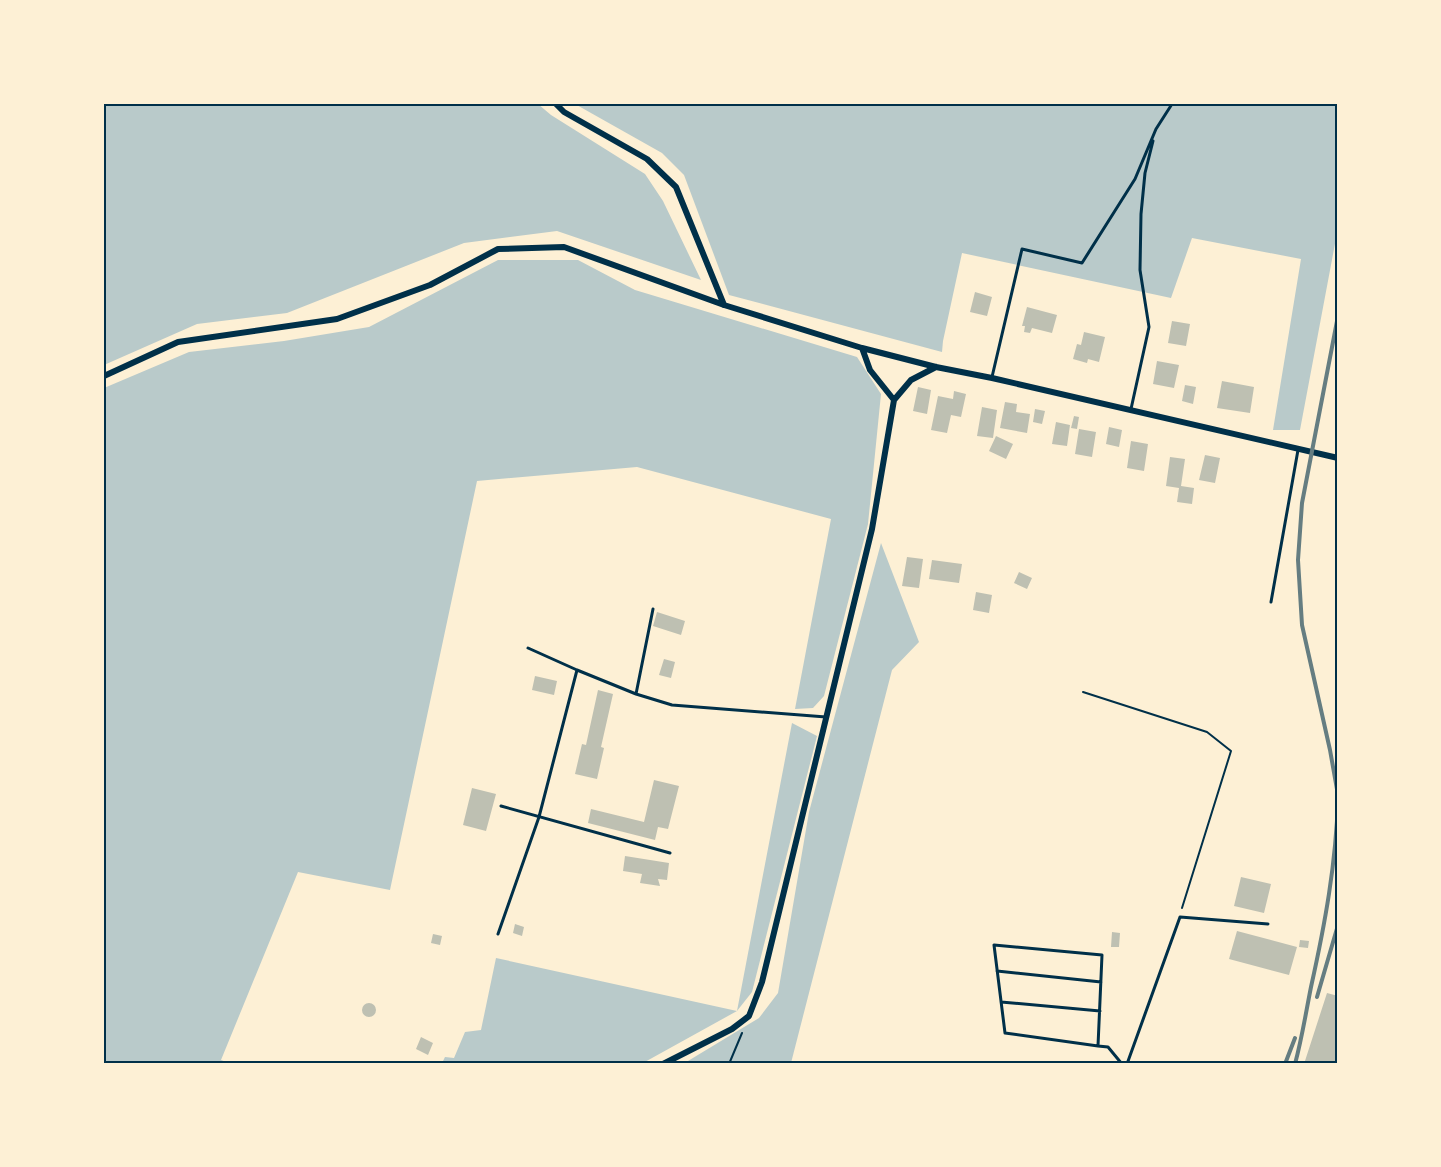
<svg xmlns="http://www.w3.org/2000/svg" width="1441" height="1167" font-family="'Open Sans',sans-serif">
  <style>
    .green { fill: #b9caca }
    .building { fill: #bec0b2 }
    .lines { fill: none; stroke-linecap: round; stroke-linejoin: round }
    .path { stroke: #003049; stroke-width: 2 }
    .service { stroke: #003049; stroke-width: 3 }
    .minor { stroke: #003049; stroke-width: 6 }
    .rail { stroke: #657d81; stroke-width: 4 }
    .neatline { fill: none; stroke: #003049; stroke-width: 2 }
  </style>
  <rect width="100%" height="100%" fill="#fdf0d5"/>
  <path class="green" d="M104,104h434l13,11 94,59 18,27 38,79 -144,-49 -93,12 -177,70 -90,11 -93,41z
    M575,104h762v129l-37,197h-27l28,-171 -109,-21 -21,60 -209,-45 -19,88 -1,11 -213,-57 -45,-120 -22,-22z
    M498,260h80l57,30 222,67 24,37 -13,130 -44,172 -11,12 -18,1 36,-190 -194,-52 -160,14 -87,409 -92,-18 -77,188 8,3h-125v-675l85,-36 95,-11 85,-14z
    M881,543l38,99 -27,28 -101,393 -108,1 76,-46 19,-25 31,-181z
    M792,723l25,13 -65,256 -15,19 -94,52h-201l3,-6 9,1 11,-26 16,-2 15,-72 241,53z"/>
  <path class="building" d="M975,292l17,5 -5,19 -17,-4z
    M1027,307l30,8 -5,18 -20,-5 -2,5 -6,-1 1,-6h-3z
    M1172,321l18,3 -4,22 -18,-3z
    M1084,332l21,5 -6,25 -11,-3 -1,4 -14,-4 4,-15 4,1z
    M1157,361l22,4 -5,23 -21,-4z
    M1222,381l32,6 -4,26 -33,-5z
    M1185,385l11,2 -3,17 -11,-3z
    M918,387l13,3 -4,24 -14,-3z
    M954,391l12,3 -5,23 -10,-2 -4,18 -16,-3 7,-34 15,3z
    M1005,402l12,2 -1,8 14,2 -3,19 -27,-5z
    M982,407l15,3 -4,28 -16,-2z
    M1035,409l10,2 -3,13 -9,-2z
    M1074,416l5,1 -2,12 -6,-1z
    M1056,422l14,3 -3,21 -15,-2z
    M1109,427l13,3 -3,17 -13,-3z
    M1079,429l17,3 -4,25 -17,-3z
    M996,436l17,8 -7,15 -17,-8z
    M1131,441l17,3 -4,27 -17,-3z
    M1205,455l15,3 -5,25 -16,-3z
    M1170,457l15,2 -4,27 13,2 -2,16 -15,-2 2,-14 -13,-2z
    M907,557l16,2 -4,29 -17,-2z
    M932,560l30,4 -3,19 -30,-4z
    M1019,572l13,6 -5,11 -13,-6z
    M976,592l16,3 -3,18 -16,-3z
    M657,612l28,9 -4,14 -28,-9z
    M664,659l11,3 -4,16 -12,-3z
    M535,676l22,5 -3,14 -22,-5z
    M598,690l15,4 -12,53 3,1 -7,31 -22,-5 7,-30 4,1z
    M654,780l25,6 -11,43 -10,-2 -3,13 -67,-17 3,-14 53,13z
    M472,788l24,6 -10,37 -23,-6z
    M625,856l44,7 -2,17 -9,-1 2,7 -20,-3 2,-9 -19,-3z
    M1241,877l30,7 -7,29 -30,-7z
    M515,924l9,3 -2,9 -9,-3z
    M1237,931l60,16 -8,28 -60,-16z
    M1112,932l8,1 -1,14h-8z
    M433,934l9,2 -2,9 -9,-2z
    M1300,940l9,1 -1,7 -9,-1z
    M1327,993l11,3v63l-2,5h-32z
    M362 1010a7 7 0 1 1 14 0a7 7 0 1 1-14 0Z
    M421,1037l12,6 -5,12 -12,-6z"/>
  <g class="lines">
    <path class="path" d="M1083,692l124,40 24,19 -49,157
      M729,1064l13,-31"/>
    <path class="service" d="M992,377l30,-128 60,14 53,-84 21,-50 16,-25
      M1131,409l18,-82 -9,-57 1,-56 4,-41 8,-32
      M1271,602l27,-152
      M528,648l49,22 59,24 36,11 154,12
      M636,694l17,-85
      M501,806l169,47
      M498,934l41,-117 38,-147
      M994,945l108,10 -4,91 -93,-13z
      M997,971l104,11
      M1001,1002l99,9
      M1098,1046l10,1 14,17
      M1127,1064l53,-147 88,7"/>
    <path class="minor" d="M556,104l8,8 83,47 29,28 48,118
      M862,348l8,22 24,30
      M104,376l74,-34 159,-23 93,-34 68,-36 66,-2 160,58 138,43 74,19 56,11 346,80
      M663,1064l69,-35 17,-13 13,-34 110,-453 22,-129 17,-20 25,-13"/>
    <path class="rail" d="M1338,316l-36,187 -4,57 4,65 28,125 8,45
      M1317,997l21,-72
      M1285,1064l10,-26
      M1295,1064c7,-26 11,-52 16,-77 14,-63 25,-123 27,-188"/>
  </g>
  <rect width="1441" height="1167" fill="none" stroke="#fdf0d5" stroke-width="210"/>
  <rect x="105" y="105" width="1231" height="957" class="neatline"/>
</svg>
